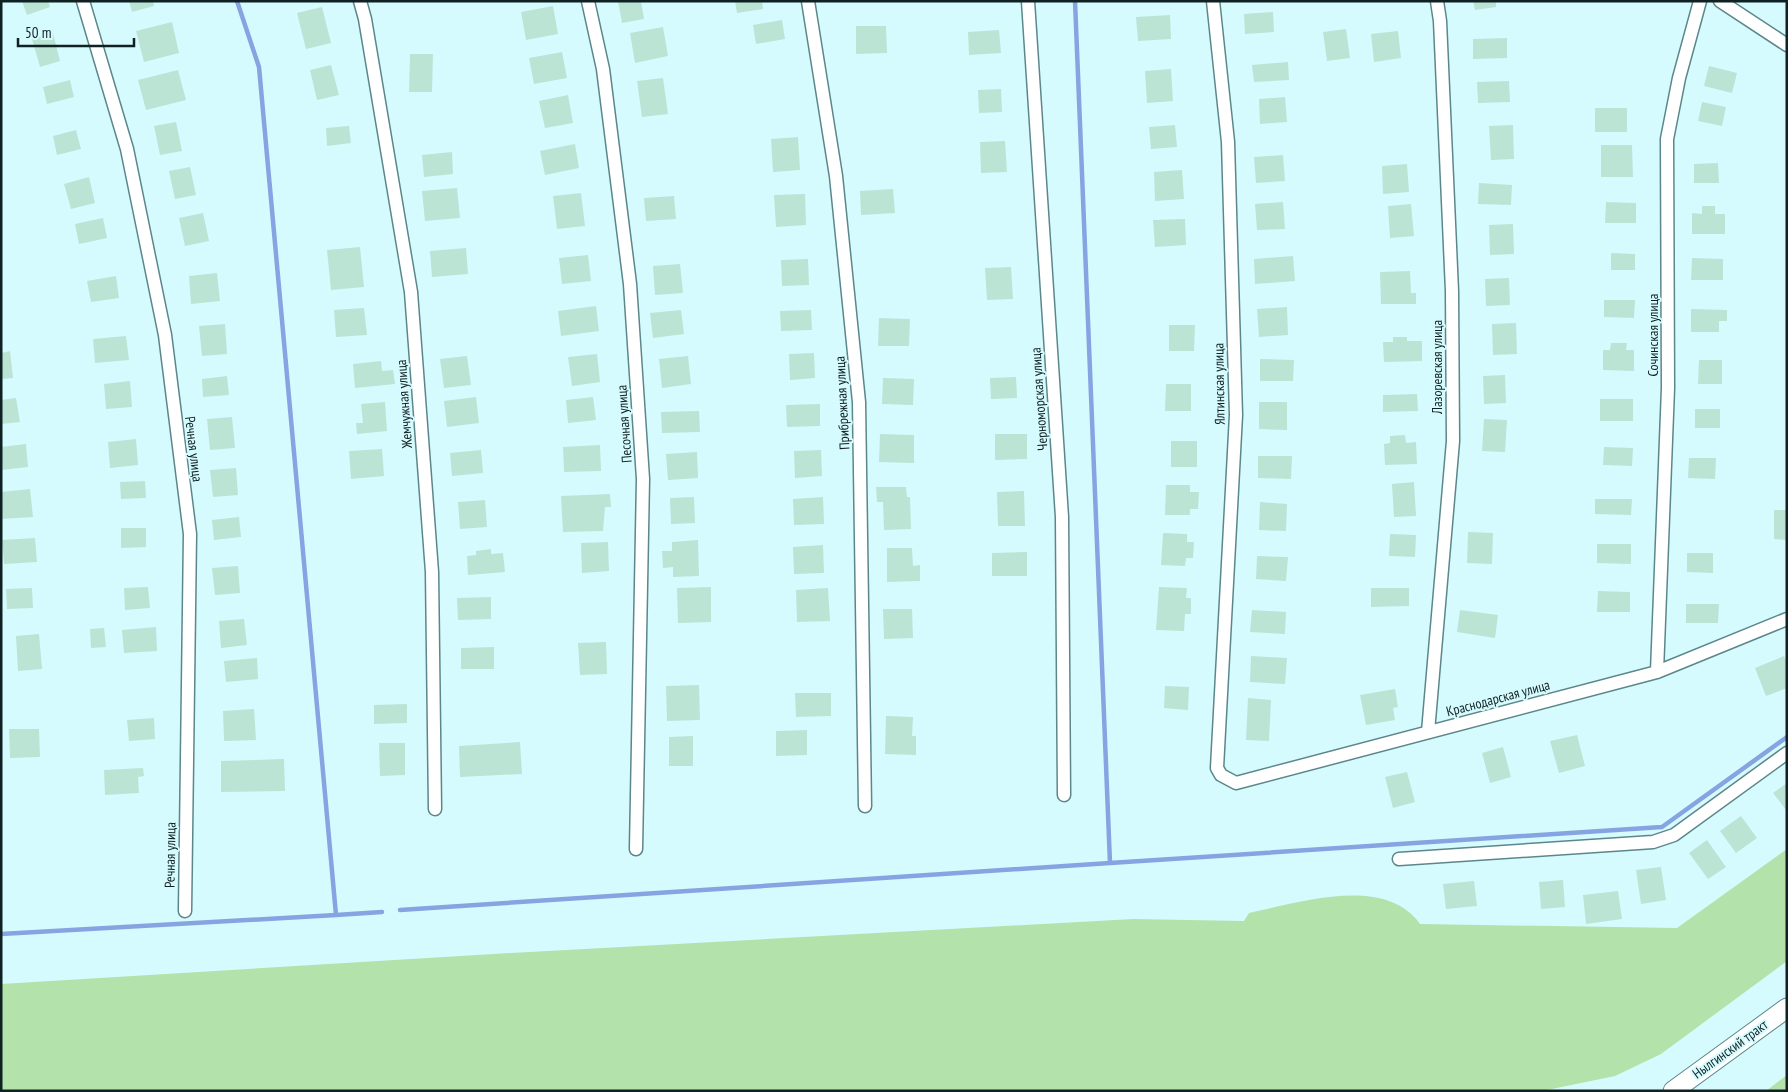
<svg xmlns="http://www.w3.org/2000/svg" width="1788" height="1092" font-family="'PT Sans Narrow',sans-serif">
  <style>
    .green { fill: #b3e2ab }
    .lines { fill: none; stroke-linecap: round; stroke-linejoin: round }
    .stream { stroke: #85a4e1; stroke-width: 4.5 }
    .building { fill: #bbe4d5 }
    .street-casing { stroke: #5c878a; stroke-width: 15 }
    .secondary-casing { stroke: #5c878a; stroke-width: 21 }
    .street { stroke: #fff; stroke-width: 12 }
    .secondary { stroke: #fff; stroke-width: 19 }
    .labels { text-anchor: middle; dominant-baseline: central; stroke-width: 4; stroke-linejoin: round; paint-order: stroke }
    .street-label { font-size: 14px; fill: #102123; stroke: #d6fbfe }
  </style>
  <rect width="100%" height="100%" fill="#d6fbfe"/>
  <path class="green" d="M1787,849v112l-126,93 -46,22 -73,15h-1541v-107l510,-31 622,-34 111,2 5,-8c49,-10 136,-39 171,11l257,4z
    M1787,1075v16h-21z"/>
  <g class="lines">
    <path class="stream" d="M1110,863l552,-36 125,-90
      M400,910l710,-47 -35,-862
      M336,915l46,-3
      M1,934l335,-19 -77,-848 -22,-66"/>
  </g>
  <path class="building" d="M22,1h26l2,6 -23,8z
    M129,1h24l1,5 -22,6z
    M618,1h23l3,18 -22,4z
    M735,1h27l1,8 -26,4z
    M1473,1h23v6l-21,3z
    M553,6l5,28 -32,6 -5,-28z
    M322,7l9,36 -25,6 -9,-36z
    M1273,12l1,20 -29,2 -1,-20z
    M1170,15l1,24 -33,2 -2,-24z
    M782,20l3,19 -29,5 -3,-19z
    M172,22l7,31 -35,9 -8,-31z
    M856,26h30l1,27 -31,1z
    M663,27l5,29 -33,7 -5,-30z
    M1346,29l4,29 -23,3 -4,-29z
    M999,30l2,23 -32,2 -1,-23z
    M1398,31l3,27 -27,4 -3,-28z
    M53,33l7,28 -20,6 -8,-28z
    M1507,38v20l-34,1v-20z
    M562,52l5,26 -33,6 -5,-26z
    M410,54h23l-1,38h-23z
    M1288,62l1,18 -35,2 -2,-17z
    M331,65l8,30 -22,5 -7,-30z
    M1709,66l28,7 -5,20 -28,-7z
    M1171,69l2,32 -26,2 -2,-32z
    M178,70l8,30 -40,10 -8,-30z
    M663,78l5,36 -26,3 -5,-36z
    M70,80l4,17 -27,7 -4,-17z
    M1509,81l1,21 -32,1 -1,-21z
    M1001,89l1,23 -23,1 -1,-23z
    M568,95l5,28 -28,5 -6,-27z
    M1285,97l2,25 -27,2 -1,-25z
    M1702,102l24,5 -4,19 -24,-5z
    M1595,108h32v24h-32z
    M176,122l6,29 -22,4 -6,-29z
    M1175,125l2,22 -26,2 -2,-22z
    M1513,125l1,34 -23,1 -2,-34z
    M349,126l2,17 -24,3 -1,-18z
    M76,130l5,19 -24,6 -4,-19z
    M798,137l2,33 -27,2 -2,-33z
    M1005,141l2,31 -26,1 -1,-31z
    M575,144l4,24 -34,7 -5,-24z
    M1601,145h31l1,32h-32z
    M452,152l1,22 -29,3 -2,-22z
    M1283,155l2,26 -29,2 -2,-26z
    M1718,163l1,20h-25v-19z
    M1407,164l2,28 -26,2 -1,-28z
    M190,167l6,28 -21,4 -6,-28z
    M1182,170l2,29 -29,2 -1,-29z
    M89,177l6,26 -24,6 -7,-25z
    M1479,183l33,2 -1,20 -33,-1z
    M457,188l3,30 -35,3 -3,-30z
    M893,189l2,24 -34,2 -1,-24z
    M581,193l4,33 -28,3 -4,-33z
    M805,194l1,31 -30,2 -2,-32z
    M674,196l2,23 -30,2 -2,-23z
    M1283,202l2,27 -28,1 -2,-26z
    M1606,202l30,1v20h-31z
    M1411,204l3,32 -24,2 -2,-32z
    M1702,206h13v8h10v20h-33v-21l10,1z
    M203,213l6,28 -24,5 -6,-28z
    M103,218l4,20 -28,6 -4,-20z
    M1185,219l1,26 -31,2 -2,-27z
    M1513,224l1,30 -24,1 -1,-30z
    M360,247l4,40 -33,3 -4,-40z
    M466,248l2,26 -36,3 -2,-26z
    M1611,253l24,1v16h-24z
    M588,255l3,26 -29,3 -3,-26z
    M1293,256l2,25 -40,3 -1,-25z
    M1692,258l31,1v21h-32z
    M808,259l1,26 -27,1 -1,-26z
    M680,264l3,29 -28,2 -2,-29z
    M1011,267l2,32 -26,1 -2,-32z
    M1410,271l1,22h5v11h-35l-1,-32z
    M217,273l3,28 -29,3 -2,-28z
    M116,276l3,22 -28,4 -4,-21z
    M1509,278l1,27 -24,1 -1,-27z
    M1604,300h31l-1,18 -30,-1z
    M596,306l3,25 -38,5 -3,-25z
    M1287,307l1,28 -29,2 -2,-28z
    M364,308l3,27 -31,2 -2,-27z
    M1691,309l36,1v11h-8v11h-28z
    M681,310l3,24 -31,4 -3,-25z
    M811,310l1,20 -31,1 -1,-20z
    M879,318l31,1 -1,27h-31z
    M1516,323l1,31 -24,1 -1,-31z
    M225,324l2,30 -25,2 -3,-30z
    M1169,325h26l-1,26h-25z
    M126,336l3,24 -34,3 -2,-24z
    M1393,337h14v4h15v20l-38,1 -1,-20h10z
    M1611,343h16l-1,7h8v21l-31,-1v-20h7z
    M10,351l3,27 -12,1v-26z
    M814,353l1,25 -25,2 -1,-26z
    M597,354l3,28 -28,4 -4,-29z
    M467,356l4,29 -27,3 -4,-29z
    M688,356l3,28 -29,4 -3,-29z
    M1260,359l34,1 -1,21h-33z
    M1699,360h23v24h-24z
    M381,361l1,10 11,-1 2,14 -40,4 -2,-24z
    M1505,375l1,28 -22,1 -1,-28z
    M227,376l2,19 -26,2 -1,-18z
    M1016,377l1,21 -26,1 -1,-21z
    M883,378l31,1 -1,26 -31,-1z
    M130,381l2,26 -26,2 -2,-25z
    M1166,384h25v27h-26z
    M1417,394l1,17 -35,1v-17z
    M476,397l3,26 -32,4 -3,-26z
    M593,397l3,23 -28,3 -2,-23z
    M16,398l4,24 -19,2v-24z
    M1600,399h33v22h-33z
    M385,402l2,29 -30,3 -1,-11h7l-2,-19z
    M1259,402h28v28l-28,-1z
    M820,404v22l-33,1 -1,-22z
    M1695,409h25v19h-25z
    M699,411l1,21 -38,1 -1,-21z
    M232,417l3,31 -25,2 -3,-31z
    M1484,419l23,1 -2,32 -23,-1z
    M880,434l34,1v28l-35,-1z
    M995,434h32v25l-32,1z
    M1405,435l1,8 10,-1 1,22 -32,1 -1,-21 6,-1v-7z
    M136,439l2,26 -28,3 -2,-26z
    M1171,441h26v26h-26z
    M26,444l2,23 -27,3v-23z
    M600,445l1,26 -37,1 -1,-25z
    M1604,447l29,1 -1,18 -29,-1z
    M382,449l2,27 -33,3 -2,-28z
    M481,450l2,23 -31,3 -2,-23z
    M821,450l1,26 -27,2 -1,-27z
    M697,452l1,26 -30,2 -2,-26z
    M1258,456h34l-1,23 -33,-1z
    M1689,458h27l-1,21 -27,-1z
    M236,468l2,27 -25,2 -3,-27z
    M145,481l1,17 -25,1 -1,-17z
    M1414,482l2,34 -22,1 -2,-33z
    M1166,485h24v7h9l-1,17h-8v6h-25z
    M876,487h30l1,10h3l1,32 -27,1 -1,-28h-6z
    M30,489l3,28 -32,2v-27z
    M1024,491l1,35h-27l-1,-34z
    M610,494l1,13h-6l-2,24 -40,1 -2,-36z
    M694,497l1,26 -24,1 -1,-26z
    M823,497l1,27 -30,1 -1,-26z
    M1595,499h37l-1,16 -36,-1z
    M485,500l2,27 -27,2 -2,-27z
    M1260,502l27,2 -1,27 -27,-1z
    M1774,510h13v30l-13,-1z
    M239,517l2,20 -27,3 -2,-20z
    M121,528h25v19l-25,1z
    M1468,532l25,1 -1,31 -25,-1z
    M1163,533l24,1v8h7l-1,16h-7l-1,8 -24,-1z
    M1390,534l26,1 -1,22 -26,-1z
    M35,538l2,24 -33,2 -2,-24z
    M698,540l1,36 -26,1v-10l-10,1 -1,-17h10v-9z
    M608,542l1,29 -27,2 -1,-30z
    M1597,544h34v20l-34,-1z
    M823,545l1,28 -30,1 -1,-27z
    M887,548h25l1,18 7,-1v16l-33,1z
    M491,549v5l12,-1 2,19 -37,3 -1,-19 9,-1v-4z
    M1027,552v24h-35v-23z
    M1687,553h26v20l-26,-1z
    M1257,556l31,1 -2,24 -30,-2z
    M238,566l2,27 -25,2 -3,-27z
    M148,587l2,21 -25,2 -1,-22z
    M711,587v35l-33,1 -1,-35z
    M1159,587l28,1 -1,10h5v16h-6l-1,17 -28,-1z
    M32,588l1,20 -26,1 -1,-20z
    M828,588l2,33 -33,1 -1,-32z
    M1371,588h38v18l-38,1z
    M1598,591l32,1v20h-33z
    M491,597v22l-33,1 -1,-22z
    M1686,604h33l-1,19h-32z
    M883,609h29l1,29 -29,1z
    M1252,610l34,2 -1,22 -35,-2z
    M1460,610l38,5 -3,23 -38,-6z
    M244,619l3,26 -26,3 -2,-27z
    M156,627l1,24 -33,2 -2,-23z
    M104,628l2,19 -15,1 -1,-19z
    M39,634l3,35 -24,2 -2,-35z
    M606,642l1,32 -27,1 -2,-32z
    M494,647v22h-33v-21z
    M1251,656l36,2 -2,26 -35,-2z
    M1784,656l3,7v25l-21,8 -11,-28z
    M257,658l1,21 -32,3 -2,-21z
    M699,685l1,35 -33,1 -1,-35z
    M1165,686l24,1 -1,23 -24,-2z
    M1395,689l3,18 -5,1 2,12 -29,5 -6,-30z
    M795,693h36v23l-35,1z
    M1248,698l23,2 -2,41 -23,-1z
    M407,704v19l-33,1v-19z
    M254,709l2,31 -32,1 -1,-30z
    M886,716l27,1 -1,19h4v19l-31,-1z
    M154,718l1,21 -26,2 -2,-21z
    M9,729h30l1,28 -30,1z
    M807,730v25l-31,1v-25z
    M1577,735l8,31 -26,7 -9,-32z
    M693,736v30h-24v-29z
    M520,742l2,32 -62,3 -1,-31z
    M379,743h26v32l-25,1z
    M1503,747l8,30 -21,6 -8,-30z
    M284,759l1,32 -64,1v-31z
    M143,768l1,8 -6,1 1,16 -34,2 -1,-25z
    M1407,772l8,30 -22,6 -8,-31z
    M1787,783v28l-14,-18z
    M1741,816l16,22 -21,15 -16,-22z
    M1707,840l19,27 -18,12 -19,-26z
    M1661,867l5,33 -25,4 -5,-34z
    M1563,880l2,27 -24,2 -2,-27z
    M1474,881l3,25 -31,3 -3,-25z
    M1618,891l4,28 -36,5 -3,-29z"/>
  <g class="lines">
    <defs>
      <path id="street" d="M83,1l44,148 38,186 25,199 -5,377
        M360,1l5,18 46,273 21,280 3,237
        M588,1l15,68 27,215 13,195 -7,370
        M808,1l28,175 23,226 6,404
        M1028,1l34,516 2,278
        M1213,1l15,141 8,273 -19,353 4,7 15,8 421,-111 130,-53
        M1720,1l67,44
        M1657,672l11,-284 -1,-249 12,-61 21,-77
        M1428,732l25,-291 -1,-150 -12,-270 -3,-20
        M1399,859l254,-17 21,-7 113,-82"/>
      <path id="secondary" d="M1673,1091l114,-83"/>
    </defs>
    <use href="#street" class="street-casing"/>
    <use href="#secondary" class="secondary-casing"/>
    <use href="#street" class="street"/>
    <use href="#secondary" class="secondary"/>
  </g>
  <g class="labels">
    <g class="street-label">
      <text transform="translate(1653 335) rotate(-90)">Сочинская улица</text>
      <text transform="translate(1437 367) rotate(-90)">Лазоревская улица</text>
      <text transform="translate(1219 384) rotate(-91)">Ялтинская улица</text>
      <text transform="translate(1039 399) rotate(-94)">Черноморская улица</text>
      <text transform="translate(842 403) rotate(-93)">Прибрежная улица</text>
      <text transform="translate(404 404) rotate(-94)">Жемчужная улица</text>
      <text transform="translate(624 424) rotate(-94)">Песочная улица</text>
      <text transform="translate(194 449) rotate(83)">Речная улица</text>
      <text transform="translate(1498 698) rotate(-15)">Краснодарская улица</text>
      <text transform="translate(170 855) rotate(-89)">Речная улица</text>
      <text transform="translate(1730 1049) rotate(-36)">Нылгинский тракт</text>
    </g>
  </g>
  <rect width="1788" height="1092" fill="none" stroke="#102123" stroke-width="5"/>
  <path d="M18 38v8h116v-8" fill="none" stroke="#102123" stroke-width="2.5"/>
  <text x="25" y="38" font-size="15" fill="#102123" stroke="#d6fbfe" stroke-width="4" paint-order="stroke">50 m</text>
</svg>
